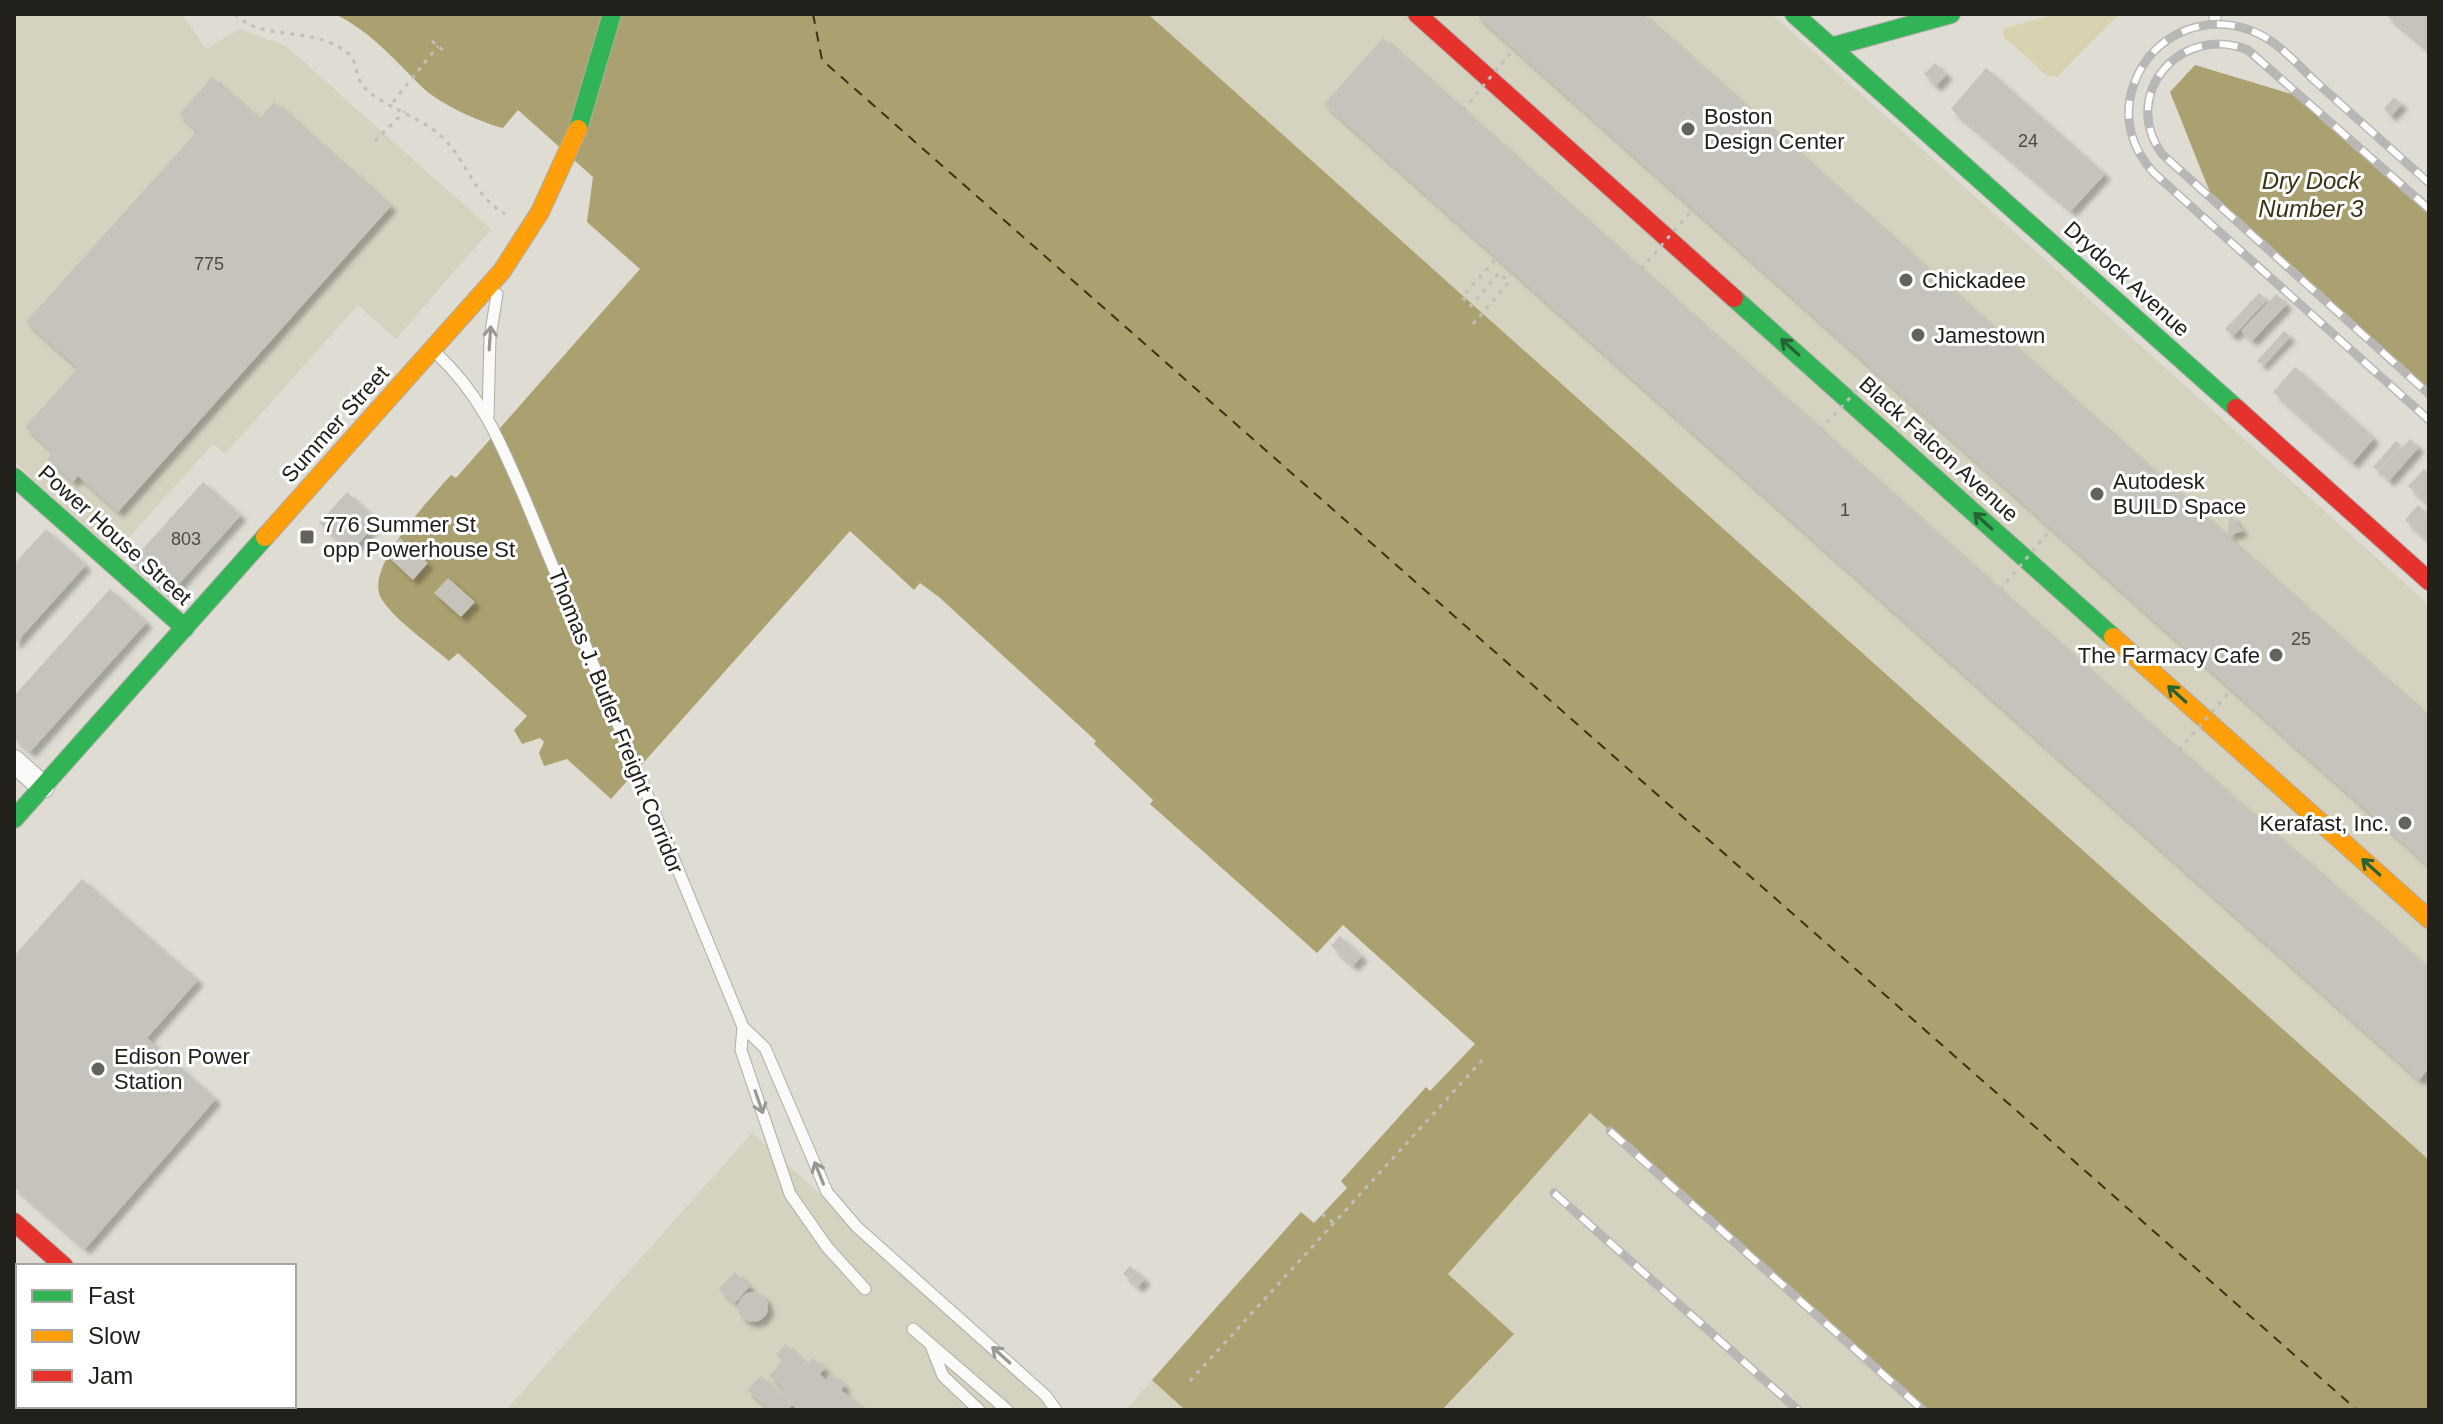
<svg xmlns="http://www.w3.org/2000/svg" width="2443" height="1424" font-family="Helvetica,sans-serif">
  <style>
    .built { fill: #d5d2c0 }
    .green { fill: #d8d2b0 }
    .water { fill: #aba06f }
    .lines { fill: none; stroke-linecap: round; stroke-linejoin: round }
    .ferry { stroke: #393214; stroke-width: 2; stroke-dasharray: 10 8; stroke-linecap: butt }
    .building { fill: #c5c3bc; filter: url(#shadow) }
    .lane-casing { stroke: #aeaca5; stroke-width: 13 }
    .street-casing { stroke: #aeaca5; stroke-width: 24 }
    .fast-casing { stroke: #aeaca5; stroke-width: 20 }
    .slow-casing { stroke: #aeaca5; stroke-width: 20 }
    .jam-casing { stroke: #aeaca5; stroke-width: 20 }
    .path { stroke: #bfbfbd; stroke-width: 3; stroke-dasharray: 4 6; stroke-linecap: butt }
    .lane { stroke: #fafaf8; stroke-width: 11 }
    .street { stroke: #fafaf8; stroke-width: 22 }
    .fast { stroke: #30b455; stroke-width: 18 }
    .slow { stroke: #ff9f0a; stroke-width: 18 }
    .jam { stroke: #e5322d; stroke-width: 18 }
    .rail-casing { stroke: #b8b7b5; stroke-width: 9 }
    .rail { stroke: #fff; stroke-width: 6; stroke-dasharray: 18; stroke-linecap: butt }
    .path-bridge { stroke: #bfbfbd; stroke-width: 3; stroke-dasharray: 4 6; stroke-linecap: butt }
    .oneway { stroke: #989894 }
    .oneway2 { stroke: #286335 }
    .poi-dot { fill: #63625b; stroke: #fff; stroke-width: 3 }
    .labels { text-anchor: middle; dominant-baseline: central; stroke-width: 6; stroke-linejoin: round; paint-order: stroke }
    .number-label { font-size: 18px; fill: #4c4a44 }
    .poi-label { font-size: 22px; fill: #21201a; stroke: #fff; text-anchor: start }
    .street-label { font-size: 22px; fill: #21201a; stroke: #fff }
    .water-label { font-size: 24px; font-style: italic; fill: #393214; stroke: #fff }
  </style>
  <defs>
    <filter id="shadow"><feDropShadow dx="5.5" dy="5.5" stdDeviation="2" flood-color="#0004"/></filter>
  </defs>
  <rect width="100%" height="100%" fill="#dedcd3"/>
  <path class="built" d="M14,14h168l24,35 33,-20 47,17 205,183 -95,110 -38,-34 -133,149 -12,-10 -98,109 -101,-91z
    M1148,14h624l657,591v555z
    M1590,1112l339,298h-486l71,-75 -66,-61z
    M752,1133l310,277h-556z
    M1152,1380l33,30h-59z"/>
  <path class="green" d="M2057,14h69l-10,3 -59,60 -11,-2 -43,-39 1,-8z"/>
  <path class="water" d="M335,14h813l1281,1146v250h-500l-339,-297 -142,161 66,60 -72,76h-257l-33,-30 149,-168 13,11 33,-35 -6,-7 85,-94 4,4 45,-47 -132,-119 -26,28 -167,-149 3,-4 -59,-56 2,-3 -157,-144 -19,-14 -6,7 -64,-59 -239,268 -44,-40 -23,7 -5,-13 5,-11 -4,-4 -18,6 -8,-14 13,-14 -69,-63 -9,8c-18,-16 -57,-43 -68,-63 -17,-31 50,-100 70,-123l5,3 184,-209 -53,-47 6,-45 -75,-67 -15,18c-24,-6 -65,-25 -82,-42 -28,-28 -50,-54 -86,-72z
    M2195,65l110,33 124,112v183l-218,-198 -41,-103z"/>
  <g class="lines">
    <path class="ferry" d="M813,14l9,46 1535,1350"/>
  </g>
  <path class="building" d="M1475,14h168l786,703v149z
    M2385,14h44v37z
    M1383,38l796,712 250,219v99l-10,12 -1095,-976z
    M1935,63l12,11 -11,12 -12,-12z
    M1986,68l119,106 -34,37 -120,-102z
    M212,77l47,42 15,-17 117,104 -273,306 -40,-36 -5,6 -26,-23 6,-7 -28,-25 53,-59 -52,-46 171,-191 -18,-17z
    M2394,97l8,7 -11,12 -7,-7z
    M2259,293l8,7 -34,36 -8,-7z
    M2276,294l11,10 -35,37 -11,-10z
    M2284,331l6,5 -28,29 -5,-4z
    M2295,367l79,71 -21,25 -80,-71z
    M2410,439l9,8 -30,34 -9,-9z
    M2396,441l5,4 -23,26 -5,-4z
    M2424,469l5,5v31l-21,-19z
    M203,482l38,33 -72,80 -38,-33z
    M347,492l31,29 -27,31 -32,-29z
    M2418,505l11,10 -3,24 -21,-19z
    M2230,514l13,17 -16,5z
    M46,529l40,36 -72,80v-81z
    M400,538l28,25 -15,17 -28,-26z
    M448,578l27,24 -14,15 -27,-24z
    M110,589l37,33 -117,130 -16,-14v-42z
    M82,879l116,101 -51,58 69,61 -131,150 -71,-62v-231z
    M1340,936l22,20 -9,10 -22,-20z
    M1130,1266l15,13 -7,8 -15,-13z
    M18,1269v112l-4,-4v-103z
    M735,1272l15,14 -15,17 -16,-14z
    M738 1307a15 15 0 1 1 30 0a15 15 0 1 1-30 0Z
    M785,1344l23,21 5,-7 12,10 -5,6 6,6 5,-6 14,11 -4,5 23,20h-66l-6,-5 -4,5h-18l-23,-20 13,-14 22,19 4,-5 -17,-14 14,-16 -7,-5z
    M60,1406h37l4,4h-44z"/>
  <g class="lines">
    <defs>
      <path id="lane" d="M2215,14v4
        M436,353c47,44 64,89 89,146l218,528 22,21 62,144 30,35 189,169 10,14
        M488,416l2,-78 7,-44
        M743,1027l-2,23 49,144 37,53 38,42
        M913,1329l94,81
        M932,1348l11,28 36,34"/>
      <path id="street" d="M14,761l29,26
        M146,1410l4,-4"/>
      <path id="fast" d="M1794,14l442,394
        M1831,47l120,-33
        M578,129l34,-115
        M1734,298l379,339
        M14,477l171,151
        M14,819l251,-282"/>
      <path id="slow" d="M265,537l237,-266 38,-59 38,-83
        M2113,637l316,282
        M222,1406l4,4"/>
      <path id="jam" d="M1417,14l317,284
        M2236,408l193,173
        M14,1222l50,44"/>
    </defs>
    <use href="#lane" class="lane-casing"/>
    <use href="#street" class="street-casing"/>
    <use href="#fast" class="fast-casing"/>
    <use href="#slow" class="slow-casing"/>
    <use href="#jam" class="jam-casing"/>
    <path class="path" d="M235,14c28,29 75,10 113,39 10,9 7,23 15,33 13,17 57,31 77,49 27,24 33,61 65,79
      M432,41l12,10
      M393,102l45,-56
      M375,141l30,-30
      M1473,324l36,-42 -10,-9 -28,33 -9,-9 35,-39
      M1322,1214l13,10
      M1190,1381l296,-325"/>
    <use href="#lane" class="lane"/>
    <use href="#street" class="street"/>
    <use href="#fast" class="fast"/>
    <use href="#slow" class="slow"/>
    <use href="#jam" class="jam"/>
    <defs>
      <path id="rail" d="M2429,183c-38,-34 -76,-68 -114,-102 -17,-16 -35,-37 -56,-47 -48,-24 -107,-2 -125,50 -12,33 -3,64 20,89l275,247
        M2429,209l-181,-159c-67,-27 -129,44 -86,104l267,240
        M1610,1131l313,279
        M1554,1193l244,217"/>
    </defs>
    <use href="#rail" class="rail-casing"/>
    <use href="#rail" class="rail"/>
    <path class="path-bridge" d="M1463,110l51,-61
      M1641,269l52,-60
      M1820,430l55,-59
      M2000,590l51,-61
      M2179,750l52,-60"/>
  </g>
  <defs><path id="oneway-shaft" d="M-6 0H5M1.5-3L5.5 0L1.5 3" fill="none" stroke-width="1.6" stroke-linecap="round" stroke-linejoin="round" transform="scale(2)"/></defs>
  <g class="oneway">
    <use href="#oneway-shaft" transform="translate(490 338) rotate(-86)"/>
    <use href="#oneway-shaft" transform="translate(759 1102) rotate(71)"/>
    <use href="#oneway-shaft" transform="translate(819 1173) rotate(-112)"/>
    <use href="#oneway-shaft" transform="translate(1001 1355) rotate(-138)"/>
  </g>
  <g class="oneway2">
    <use href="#oneway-shaft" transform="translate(1790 347) rotate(-138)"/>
    <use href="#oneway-shaft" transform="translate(1983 521) rotate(-138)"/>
    <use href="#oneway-shaft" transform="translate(2177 694) rotate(-138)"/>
    <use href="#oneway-shaft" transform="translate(2371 867) rotate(-138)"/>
  </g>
  <g class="poi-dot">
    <circle cx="1688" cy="129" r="8"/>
    <circle cx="1906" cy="280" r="8"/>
    <circle cx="1918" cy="335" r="8"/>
    <circle cx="2097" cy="494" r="8"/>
    <rect x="299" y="529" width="16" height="16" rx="4"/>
    <circle cx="2276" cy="655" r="8"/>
    <circle cx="2405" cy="823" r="8"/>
    <circle cx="98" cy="1069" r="8"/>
  </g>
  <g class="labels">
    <g class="number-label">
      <text x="2028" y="141">24</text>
      <text x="209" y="264">775</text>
      <text x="1845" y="510">1</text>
      <text x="186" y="539">803</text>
      <text x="2301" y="639">25</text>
    </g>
    <g class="poi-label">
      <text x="1704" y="116">Boston<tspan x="1704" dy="25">Design Center</tspan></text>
      <text x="1922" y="280">Chickadee</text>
      <text x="1934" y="335">Jamestown</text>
      <text x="2113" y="481">Autodesk<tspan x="2113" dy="25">BUILD Space</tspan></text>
      <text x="323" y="524">776 Summer St<tspan x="323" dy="25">opp Powerhouse St</tspan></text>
      <text x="2260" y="655" text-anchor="end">The Farmacy Cafe</text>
      <text x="2389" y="823" text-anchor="end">Kerafast, Inc.</text>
      <text x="114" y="1056">Edison Power<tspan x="114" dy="25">Station</tspan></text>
    </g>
    <g class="street-label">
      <text transform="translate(2127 279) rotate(42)">Drydock Avenue</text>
      <text transform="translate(335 424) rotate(-48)">Summer Street</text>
      <text transform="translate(1939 449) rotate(42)">Black Falcon Avenue</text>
      <text transform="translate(115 535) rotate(42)">Power House Street</text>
      <text transform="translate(616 721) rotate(68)">Thomas J. Butler Freight Corridor</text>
    </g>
    <g class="water-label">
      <text x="2311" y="180">Dry Dock<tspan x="2311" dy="28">Number 3</tspan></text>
    </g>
  </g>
  <rect width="2443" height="1424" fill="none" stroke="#21201a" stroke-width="32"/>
  <rect x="16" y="1264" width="280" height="144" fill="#ffffff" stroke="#a6a6a3" stroke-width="2"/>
  <rect x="32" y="1290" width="40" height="12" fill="#30b455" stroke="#a6a6a3" stroke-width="2"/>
  <text x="88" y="1304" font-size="24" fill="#21201a">Fast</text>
  <rect x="32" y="1330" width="40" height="12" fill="#ff9f0a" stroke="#a6a6a3" stroke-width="2"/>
  <text x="88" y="1344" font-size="24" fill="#21201a">Slow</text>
  <rect x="32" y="1370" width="40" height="12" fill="#e5322d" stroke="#a6a6a3" stroke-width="2"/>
  <text x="88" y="1384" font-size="24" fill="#21201a">Jam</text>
</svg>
